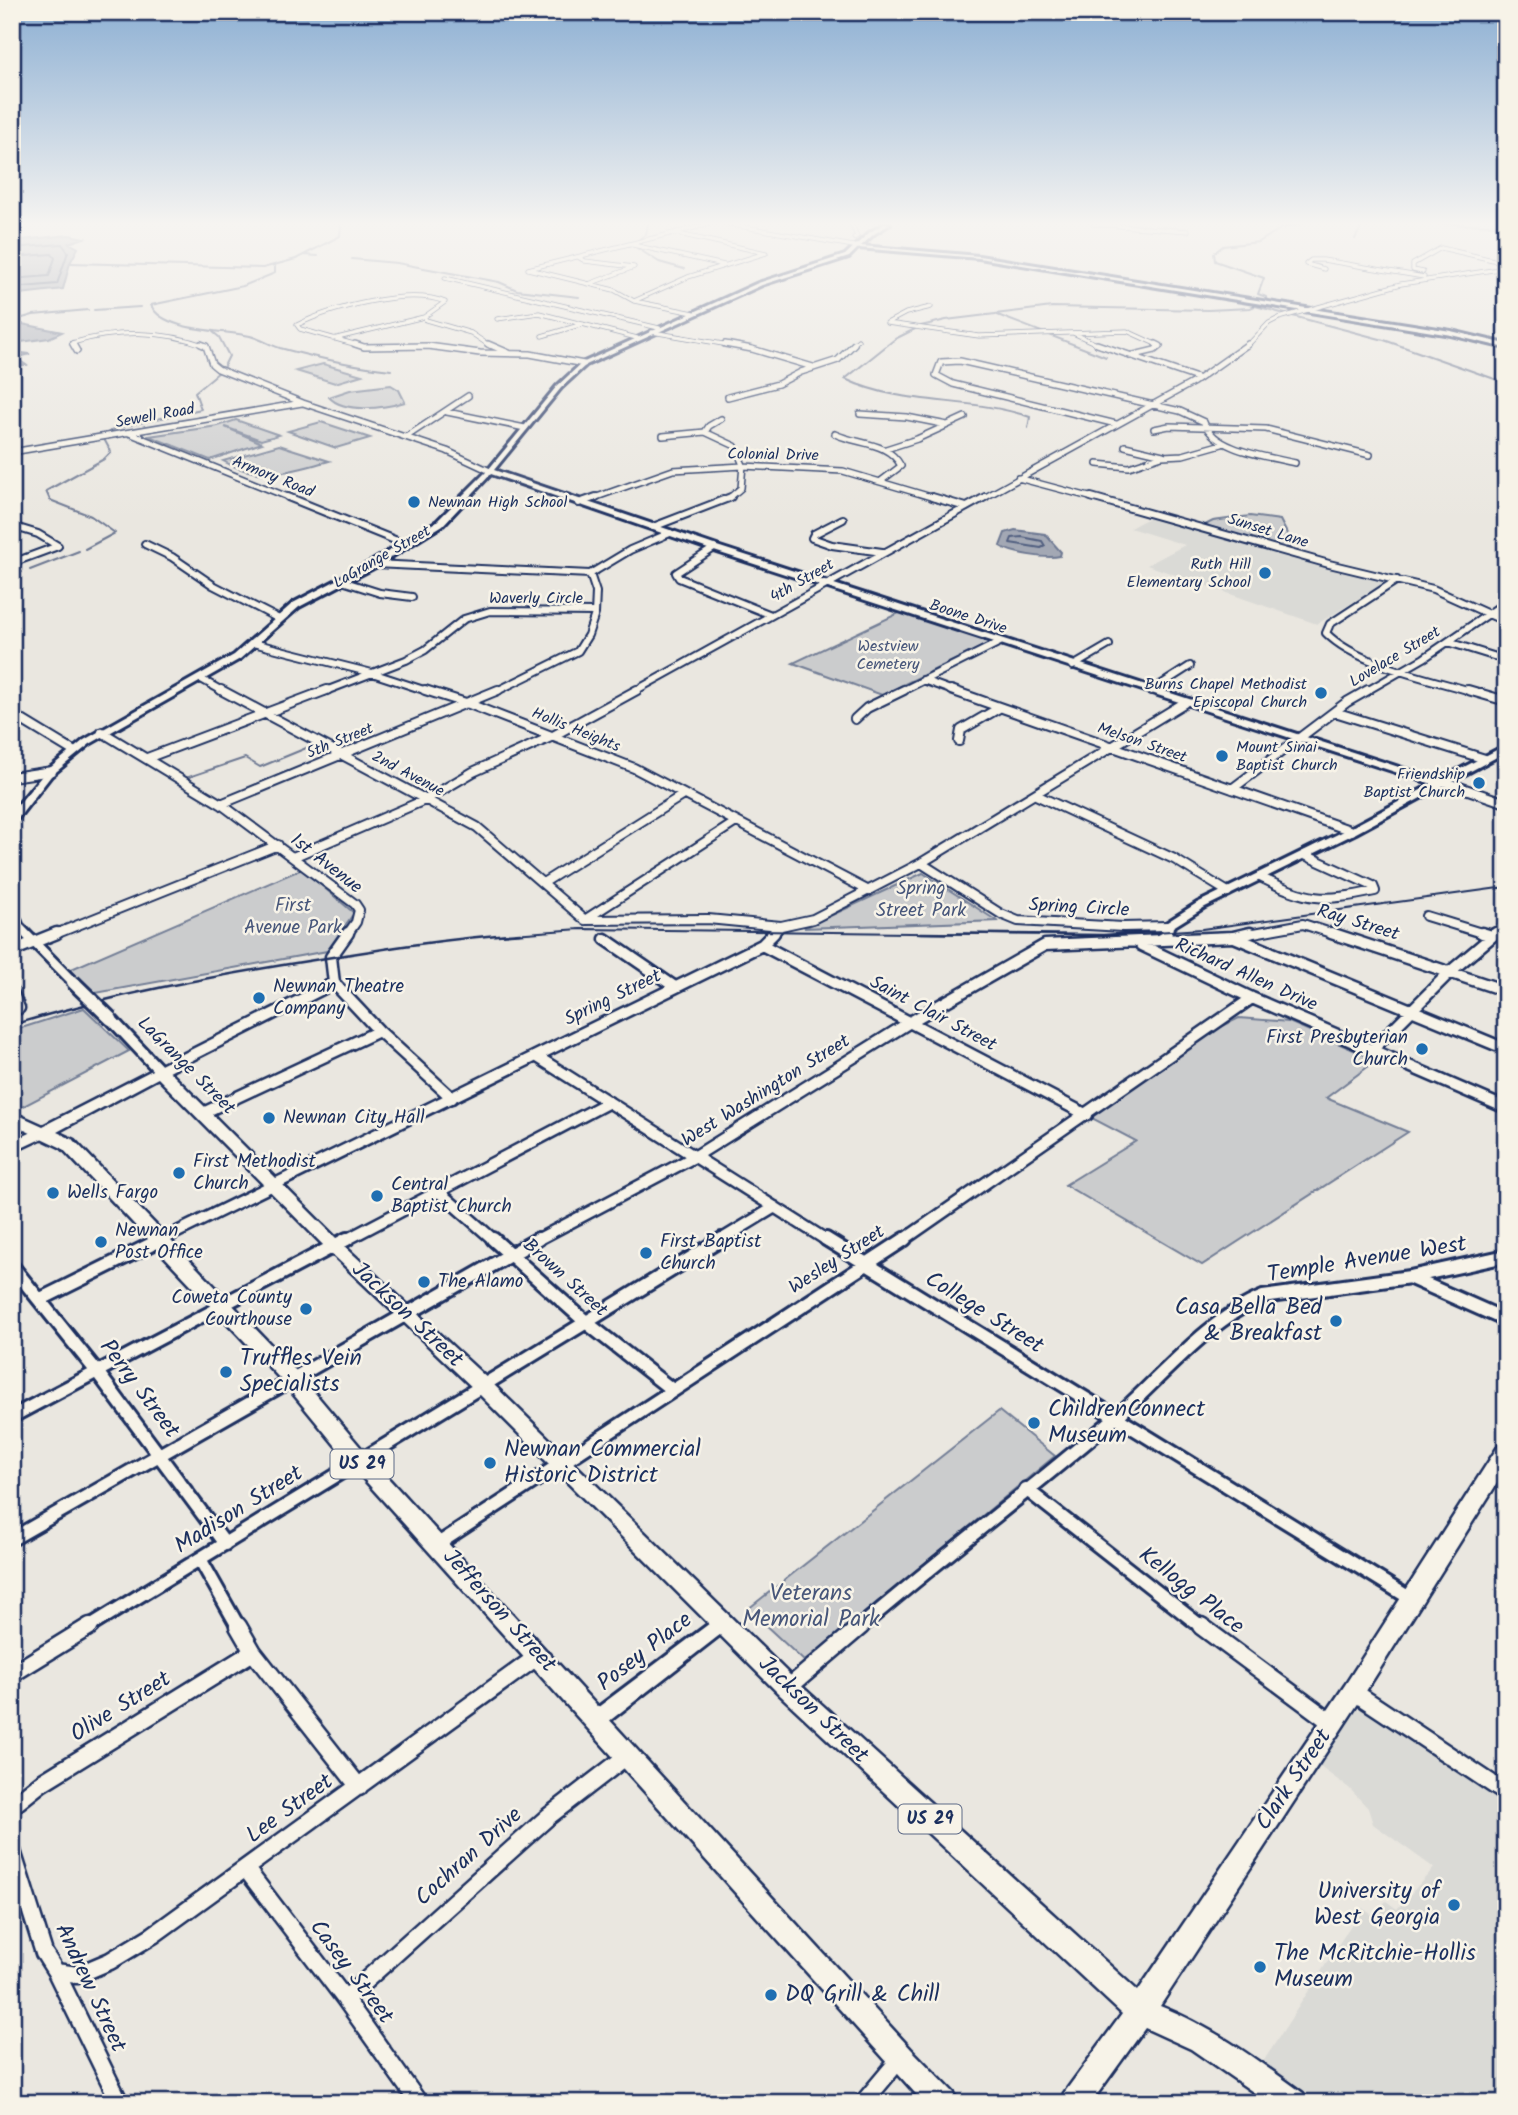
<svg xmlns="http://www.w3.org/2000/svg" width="1518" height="2115" font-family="Kalam,sans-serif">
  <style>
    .built { fill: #dadad6 }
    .green { fill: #cbcccd; stroke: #737e96; stroke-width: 2 }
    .water { fill: #a3a8b4; stroke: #6d7892; stroke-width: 2 }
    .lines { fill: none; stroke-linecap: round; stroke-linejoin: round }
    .shore { stroke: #515f80; stroke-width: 2 }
    .stream { stroke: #6d7892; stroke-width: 2 }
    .minor-far6-casing { stroke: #1b2f5e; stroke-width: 5 }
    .minor-far5-casing { stroke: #1b2f5e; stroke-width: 8 }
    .minor-far4-casing { stroke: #1b2f5e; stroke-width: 10 }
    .minor-far3-casing { stroke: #1b2f5e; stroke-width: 12 }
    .minor-far2-casing { stroke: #1b2f5e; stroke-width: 15 }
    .minor-far1-casing { stroke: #1b2f5e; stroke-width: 18 }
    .minor-casing { stroke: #1b2f5e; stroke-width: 21 }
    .tertiary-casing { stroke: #1b2f5e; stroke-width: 6 }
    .primary-casing { stroke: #1b2f5e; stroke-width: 5 }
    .minor-far6 { stroke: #f7f3e8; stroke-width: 3.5 }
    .minor-far5 { stroke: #f7f3e8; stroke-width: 5 }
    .minor-far4 { stroke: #f7f3e8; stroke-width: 6 }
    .minor-far3 { stroke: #f7f3e8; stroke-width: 8 }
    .minor-far2 { stroke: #f7f3e8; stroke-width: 10 }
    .minor-far1 { stroke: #f7f3e8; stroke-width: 12 }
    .minor { stroke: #f7f3e8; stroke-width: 16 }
    .tertiary { fill: #f7f3e8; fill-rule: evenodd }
    .primary { fill: #f7f3e8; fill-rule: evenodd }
    .rail-far1 { stroke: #1b2f5e; stroke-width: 2 }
    .rail { stroke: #1b2f5e; stroke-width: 2.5 }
    .tertiary-bridge-casing { stroke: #1b2f5e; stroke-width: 18; stroke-linecap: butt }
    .tertiary-bridge { stroke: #f7f3e8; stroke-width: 12 }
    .poi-dot { fill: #1f6fb2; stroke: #f7f3e8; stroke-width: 2.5 }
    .labels { text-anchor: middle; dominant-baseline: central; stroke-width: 5; stroke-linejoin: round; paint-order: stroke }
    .far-street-label { font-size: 16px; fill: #1b2f5e; stroke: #f7f3e8 }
    .far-poi-label { font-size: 16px; fill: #1b2f5e; stroke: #f7f3e8; text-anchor: end }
    .far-park-label { font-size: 16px; fill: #47567a; stroke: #f7f3e8 }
    .shield { fill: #f7f3e8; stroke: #5d6a87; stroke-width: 2 }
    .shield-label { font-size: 18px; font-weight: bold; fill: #1b2f5e }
    .street-label { font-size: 19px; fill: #1b2f5e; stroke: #f7f3e8 }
    .park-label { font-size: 19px; fill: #47567a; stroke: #f7f3e8 }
    .poi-label { font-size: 19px; fill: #1b2f5e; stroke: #f7f3e8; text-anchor: start }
    .near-street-label { font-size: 23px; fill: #1b2f5e; stroke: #f7f3e8 }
    .near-poi-label { font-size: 23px; fill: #1b2f5e; stroke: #f7f3e8; text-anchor: start }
    .near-park-label { font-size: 23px; fill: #47567a; stroke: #f7f3e8 }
  </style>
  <rect width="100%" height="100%" fill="#eae7e0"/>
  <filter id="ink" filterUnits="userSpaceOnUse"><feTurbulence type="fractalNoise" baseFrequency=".0143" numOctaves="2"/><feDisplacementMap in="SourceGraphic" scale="14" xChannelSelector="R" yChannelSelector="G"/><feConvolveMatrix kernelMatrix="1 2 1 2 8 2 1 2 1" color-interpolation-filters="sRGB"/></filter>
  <g filter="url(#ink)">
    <path class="built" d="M1154,515l234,66 -71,43 -170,-59 38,-20 -55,-17z
      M1362,1709l11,2 133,88v304h-193l-52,-38 101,-157 12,8 12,-15 11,8 37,-41 -61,-44 -5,-16 -19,-20 -33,-24 37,-53z"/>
    <path class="green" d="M323,364l39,11 -27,8 -39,-12z
      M391,385l8,5 6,12c-20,6 -61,12 -76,-5l21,-7z
      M236,420l43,15 -18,5 -36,-13 37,16 -52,17 -61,-24 69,-10z
      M321,422l49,16 -34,10 -48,-17z
      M279,445l50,16c-39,10 -68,22 -106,0z
      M1250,516l30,4 13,25 -8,4 -80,-24 8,-4z
      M901,612l91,30 -110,53 -89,-32z
      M302,869l52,44 -27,38 -231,42 -27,-23z
      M923,873l74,48 -193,7z
      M84,1008l45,43 -109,57 -8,-4v-73z
      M1239,1018l50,4 88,38 -51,38 82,34 -206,133 -137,-80 71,-44 -52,-27 114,-76z
      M999,1411l56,45 -250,206 -57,-53z"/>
    <path class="water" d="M69,235l15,3 -15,5 9,5 -8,15 -7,26 -51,6v-54z
      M12,322l50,10 -13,6 -35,5 3,4 -3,5 16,2 -14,4 10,7 -14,1z
      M1015,530l30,4 16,18 -1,4c-13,3 -48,-2 -60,-10l5,-13z"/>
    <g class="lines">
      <path class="shore" d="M12,248l50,-4 6,8 -11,32 -45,4
        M12,257l40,-3 3,4 -6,18 -37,3
        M1022,537l20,4 3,5 -4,2 -31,-5 2,-5z"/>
      <path class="stream" d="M648,224l-2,10 -9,7v7l22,14 25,7
        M1441,224l65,1
        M1355,239l8,-15
        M304,255l14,1
        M352,259l45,4 102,19 18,8 62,7
        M70,263l193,5 33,-9 44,-23 1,-12
        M275,266v7l-32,13 -92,19c11,27 74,25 99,31 11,3 20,9 30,12 37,10 73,18 111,22
        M1266,301v-4l-8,-3 6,-16 -49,-17 -1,-8 9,-7 36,-4 21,-13 21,-5
        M1255,306l129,34 122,43
        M94,310l46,-3
        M995,314l111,43
        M12,321l21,-6 55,-5
        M921,326l25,-6 106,-13 156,3 42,-2 10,-4
        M213,332l6,5 10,19 -5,10
        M845,379l50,-40 20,-10
        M845,379c59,28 124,17 185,38l-2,11
        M103,435l14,-7 84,-19 -6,-17 24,-20
        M85,549l30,-16 -24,-17 -41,-16 -4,-9 58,-32 7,-7 -7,-13
        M30,570l49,-19
        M12,575l10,-3
        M186,778l59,-20 15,9 56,-23"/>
      <defs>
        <path id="minor-far6" d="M728,224l131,23
          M851,224l6,12 -3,2
          M1094,224l94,7
          M633,245l91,20
          M578,257l7,4 49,6 -45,17
          M528,269l182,-45
          M528,269l86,21 20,11 60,12
          M1324,269l-18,-5 5,-4h12l101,17
          M1423,272l-10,-2v-6l28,-16 65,15
          M445,278l214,50
          M634,301l54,-24 78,-24 -92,-20
          M931,307l-25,6 -19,10 92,13 148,-5 33,15
          M497,319l42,-6 98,25
          M652,332l83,14
          M1073,333l28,13
          M542,336l41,-12
          M333,339l91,-22
          M74,346l-2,-3c43,-13 92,-13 134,3
          M361,346l-61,-17 -3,-4c34,-17 112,-38 148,-23l-21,15 2,3 45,13 19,13
          M418,346h11
          M852,346l6,-6
          M1247,346l22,-23 10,-5 122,-34 105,-16"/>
        <path id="minor-far5" d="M73,344l4,7
          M201,344l5,2 6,18 6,5 85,34 144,48 43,20
          M355,344l9,3 64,-1 52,7 50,1 54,10
          M488,344l21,9
          M725,344l27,5 61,18
          M1097,344l100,34
          M1130,356l25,-6 5,-4 -4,-2
          M728,397l50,-13 23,-12 37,-12 16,-16
          M447,412l78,16
          M860,414l47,3 40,8
          M721,419l-12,7 -4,6 30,14 8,19 -2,23 -13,11
          M1116,424l-163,-40 -17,-9 5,-13 19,-1 220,50 24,11c10,29 63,34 91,41
          M1154,429l15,-3 97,3 104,26
          M129,433l164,66
          M835,434c23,11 53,7 66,32l-20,15
          M663,436l42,-4
          M406,437l62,-41
          M1125,446l38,9
          M886,449l31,-10 48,-22
          M12,452l290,-49
          M1097,464l32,3 33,-11 21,-1 39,-11
          M1018,478l79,21
          M591,499l82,-29 70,-4 100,5 95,28
          M982,499l212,-117 54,-38"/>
        <path id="minor-far4" d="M288,497l119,48
          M932,497l34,10
          M1091,497l238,67 104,25 73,33
          M579,503l17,-6
          M843,519l-29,15 -2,4 20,7 50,7
          M12,526l26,8 20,12 -46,17
          M653,527l78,-30
          M145,544l27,13 41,28 66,34
          M714,548l-38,25 3,5 92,37
          M374,564l216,10
          M1397,580l-67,44 -4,9c31,32 105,46 148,59
          M342,581l38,12 32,4
          M1448,642l58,18
          M253,643l119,30 58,19
          M1073,666l36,-21
          M201,679l23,13
          M923,680l33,12
          M1151,691l39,-25
          M323,692l83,-32 19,-10 39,-31 26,-8 104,1
          M495,692l83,-41 10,-16 7,-21 1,-22 -6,-18 40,-24 40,-17
          M633,692l352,-195
          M900,692l100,-50
          M1365,692l59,-34 82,-56"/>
        <path id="minor-far3" d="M221,690l256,137 108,93
          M425,690l44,14 165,64 235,123
          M951,690l401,141
          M1468,690l38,11
          M1335,712l150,47
          M12,714l61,37
          M855,719l12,-11 37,-18
          M102,732l119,72 134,100 4,6 -3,12 -9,13
          M959,741l2,-11 38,-22
          M147,758l180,-68
          M12,777l40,-6
          M1442,781l64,22
          M1232,789l115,-87 21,-12
          M1036,795l138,64 54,33
          M221,804l277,-114
          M293,857l134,-58 46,-27 80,-36 84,-46
          M921,863l80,51 17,7 105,6 45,-1
          M1260,877c48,24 63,25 115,14l-2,-5 -68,-31
          M543,883l140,-88
          M1426,916l62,19
          M586,919l150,-97
          M585,920l123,-1 73,7
          M53,935l225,-90
          M772,935l9,-9 32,-7 108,-56 263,-160
          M1243,935l60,-11 34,11
          M1494,935l12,-11"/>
        <path id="minor-far2" d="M348,933l-17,24 3,26 45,48 73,67
          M1331,933l175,58
          M1482,933l10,3
          M1234,937l262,108
          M605,939l70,48
          M1150,942l-9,3 111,53 254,110
          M762,945l325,170
          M12,951l45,-18
          M12,992l7,16 -7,2
          M1372,1050l79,-79 45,-38
          M536,1056l292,185
          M160,1071l174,-88
          M203,1113l176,-82
          M12,1147l32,-15
          M438,1191l57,50
          M159,1241l603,-296 12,-12
          M344,1241l265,-139
          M535,1241l159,-84 216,-135 135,-77 188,-8 17,-4
          M719,1241l56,-34
          M902,1241l350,-243"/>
        <path id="minor-far1" d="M493,1239l94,84 84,66
          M826,1239l587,361
          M12,1266l86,107 127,171
          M1411,1278l95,42
          M41,1299l121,-60
          M222,1305l125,-66
          M1492,1474l14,6
          M1026,1489l177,139
          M12,1539l526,-300
          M438,1544l467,-305
          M200,1559l39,69
          M87,1628l635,-389
          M859,1628c84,-72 172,-138 256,-210 45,-39 93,-99 148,-121l147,-20 96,-21"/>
        <path id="minor" d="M238,1626l15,26 106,135
          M1201,1626l131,97
          M12,1674l78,-48
          M788,1688l73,-62
          M1354,1692l152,101
          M12,1806l29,-23 212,-131
          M12,1851l32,102 12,19 64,131
          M246,1869l99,130 74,104
          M56,1972l21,3 33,-14 43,-26 385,-279
          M345,1999l204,-183 79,-61
          M863,2103l36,-43"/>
        <path id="tertiary" d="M884,224h6l-16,10 -13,12 118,10 472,75 55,13v4l-55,-13 -472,-77 -121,-10 -9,9 -87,28 -176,80 -25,23 -67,82 223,76 722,234 67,-35v7l-150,81 -151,74 -32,20 -2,10 -14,6h-8l-2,-2 15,-8 2,-9 33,-21 151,-74 84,-45 -721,-234 -220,-76 -48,51 -66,41 -78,41 -59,52 -150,85 -39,32 -35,45 -4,1v-10l33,-40 39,-32 150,-85 59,-52 78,-41 66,-41 51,-51 69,-84 25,-23 176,-80 87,-28 25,-23z
          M12,909l5,3 5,12 55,56 2,2 -2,2h-8l-56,-57z
          M111,1015l4,1 49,52 2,3 -2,3h-8l-49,-52 -2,-3z
          M222,1300l5,1 2,4 -2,4 -215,114v-13z
          M724,1614l6,3 3,5 -3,5 -127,99 -7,2 -7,-2 -2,-6 2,-6 129,-97z"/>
        <path id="primary" d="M160,1066l6,2 175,175 149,138 306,300 342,310 207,-306 154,-240 7,-2v26l-145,230 -201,307c53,21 97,54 143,87l4,10h-38l-78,-54 -46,-21 -54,75h-31l4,-10 58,-79 -342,-319 -304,-304 -147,-140 -171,-173 -101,54 17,8 225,234 68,81 544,594 43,44 4,10h-34l-571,-636 -68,-83 -223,-236 -50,-24v-12l31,14z"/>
      </defs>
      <use href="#minor-far6" class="minor-far6-casing"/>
      <use href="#minor-far5" class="minor-far5-casing"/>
      <use href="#minor-far4" class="minor-far4-casing"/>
      <use href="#minor-far3" class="minor-far3-casing"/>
      <use href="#minor-far2" class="minor-far2-casing"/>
      <use href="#minor-far1" class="minor-far1-casing"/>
      <use href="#minor" class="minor-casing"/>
      <use href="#tertiary" class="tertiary-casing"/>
      <use href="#primary" class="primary-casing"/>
      <use href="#minor-far6" class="minor-far6"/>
      <use href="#minor-far5" class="minor-far5"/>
      <use href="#minor-far4" class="minor-far4"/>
      <use href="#minor-far3" class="minor-far3"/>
      <use href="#minor-far2" class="minor-far2"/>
      <use href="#minor-far1" class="minor-far1"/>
      <use href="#minor" class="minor"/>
      <use href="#tertiary" class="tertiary"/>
      <use href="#primary" class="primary"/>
      <path class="rail-far1" d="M500,935l80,-6 492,6
        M1109,935l93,-6 304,-42"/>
      <path class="rail" d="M920,933l183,2 35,-2
        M12,1025c99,-30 200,-49 302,-65 68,-11 137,-22 206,-27"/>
      <defs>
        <path id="tertiary-bridge" d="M73,982l38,37"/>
      </defs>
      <use href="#tertiary-bridge" class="tertiary-bridge-casing"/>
      <use href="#tertiary-bridge" class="tertiary-bridge"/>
    </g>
  </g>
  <linearGradient id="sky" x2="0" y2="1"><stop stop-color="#8cafd3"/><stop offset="0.43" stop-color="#f6f4f1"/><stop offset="1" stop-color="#f6f4f1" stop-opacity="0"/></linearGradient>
  <rect width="1518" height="520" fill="url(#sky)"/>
  <g class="poi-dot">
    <circle cx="414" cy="502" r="7"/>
    <circle cx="1265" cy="573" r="7"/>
    <circle cx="1321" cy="693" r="7"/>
    <circle cx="1222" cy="756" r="7"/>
    <circle cx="1479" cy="783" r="7"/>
    <circle cx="259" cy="998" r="7"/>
    <circle cx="1422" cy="1049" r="7"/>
    <circle cx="269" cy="1118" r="7"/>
    <circle cx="179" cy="1173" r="7"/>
    <circle cx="53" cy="1193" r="7"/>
    <circle cx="377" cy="1196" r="7"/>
    <circle cx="101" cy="1242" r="7"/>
    <circle cx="646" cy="1253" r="7"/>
    <circle cx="424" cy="1282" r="7"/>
    <circle cx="306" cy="1309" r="7"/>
    <circle cx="1336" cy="1321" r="7"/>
    <circle cx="226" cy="1372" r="7"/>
    <circle cx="1034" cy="1423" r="7"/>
    <circle cx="490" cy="1463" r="7"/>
    <circle cx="1454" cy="1905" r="7"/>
    <circle cx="1260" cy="1967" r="7"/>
    <circle cx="771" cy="1995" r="7"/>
  </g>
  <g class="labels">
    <g class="far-street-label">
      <text transform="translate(155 416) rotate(-10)">Sewell Road</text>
      <text transform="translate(773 455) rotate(1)">Colonial Drive</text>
      <text transform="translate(273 477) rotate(22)">Armory Road</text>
      <text transform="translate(1268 531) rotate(17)">Sunset Lane</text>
      <text transform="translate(382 557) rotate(-30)">LaGrange Street</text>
      <text transform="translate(802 581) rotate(-30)">4th Street</text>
      <text x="536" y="598">Waverly Circle</text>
      <text transform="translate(968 617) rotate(18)">Boone Drive</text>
      <text transform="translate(1395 657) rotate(-31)">Lovelace Street</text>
      <text transform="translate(576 730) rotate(22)">Hollis Heights</text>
      <text transform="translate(340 741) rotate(-22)">5th Street</text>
      <text transform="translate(1142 743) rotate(19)">Melson Street</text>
      <text transform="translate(408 774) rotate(28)">2nd Avenue</text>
    </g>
    <g class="far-poi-label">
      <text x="428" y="502" text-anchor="start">Newnan High School</text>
      <text x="1251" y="564">Ruth Hill<tspan x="1251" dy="18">Elementary School</tspan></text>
      <text x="1307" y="684">Burns Chapel Methodist<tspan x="1307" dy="18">Episcopal Church</tspan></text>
      <text x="1236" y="747" text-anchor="start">Mount Sinai<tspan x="1236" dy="18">Baptist Church</tspan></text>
      <text x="1465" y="774">Friendship<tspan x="1465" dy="18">Baptist Church</tspan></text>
    </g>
    <g class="far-park-label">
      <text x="888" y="646">Westview<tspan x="888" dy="18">Cemetery</tspan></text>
    </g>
    <g class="shield">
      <rect x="330.5" y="1449.5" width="63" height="29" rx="5"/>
      <rect x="898.5" y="1804.5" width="63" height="29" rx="5"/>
    </g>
    <g class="shield-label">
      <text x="362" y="1464">US 29</text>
      <text x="930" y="1819">US 29</text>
    </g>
    <g class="street-label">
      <text transform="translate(326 864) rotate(38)">1st Avenue</text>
      <text transform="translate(1079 908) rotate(3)">Spring Circle</text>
      <text transform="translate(1358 923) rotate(17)">Ray Street</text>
      <text transform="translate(1246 975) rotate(24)">Richard Allen Drive</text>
      <text transform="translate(613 998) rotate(-26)">Spring Street</text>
      <text transform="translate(933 1014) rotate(28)">Saint Clair Street</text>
      <text transform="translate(186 1066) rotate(45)">LaGrange Street</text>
      <text transform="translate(766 1091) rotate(-32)">West Washington Street</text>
      <text transform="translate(837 1260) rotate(-33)">Wesley Street</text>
      <text transform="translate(565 1278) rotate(42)">Brown Street</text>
    </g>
    <g class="park-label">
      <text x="921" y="889">Spring<tspan x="921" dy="22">Street Park</tspan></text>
      <text x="293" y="906">First<tspan x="293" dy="22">Avenue Park</tspan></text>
    </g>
    <g class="poi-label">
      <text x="273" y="987">Newnan Theatre<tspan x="273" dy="22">Company</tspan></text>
      <text x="1408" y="1038" text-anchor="end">First Presbyterian<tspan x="1408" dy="22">Church</tspan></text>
      <text x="283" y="1118">Newnan City Hall</text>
      <text x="193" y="1162">First Methodist<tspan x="193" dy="22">Church</tspan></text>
      <text x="391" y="1185">Central<tspan x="391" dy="22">Baptist Church</tspan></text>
      <text x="67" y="1193">Wells Fargo</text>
      <text x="115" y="1231">Newnan<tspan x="115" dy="22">Post Office</tspan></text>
      <text x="660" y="1242">First Baptist<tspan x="660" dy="22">Church</tspan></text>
      <text x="438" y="1282">The Alamo</text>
      <text x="292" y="1298" text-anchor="end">Coweta County<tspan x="292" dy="22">Courthouse</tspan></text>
    </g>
    <g class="near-street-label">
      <text transform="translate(1367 1260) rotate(-9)">Temple Avenue West</text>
      <text transform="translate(984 1313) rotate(32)">College Street</text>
      <text transform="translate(407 1315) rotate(43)">Jackson Street</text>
      <text transform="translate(139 1389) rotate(53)">Perry Street</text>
      <text transform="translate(239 1510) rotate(-32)">Madison Street</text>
      <text transform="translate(1191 1591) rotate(38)">Kellogg Place</text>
      <text transform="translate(499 1611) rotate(48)">Jefferson Street</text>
      <text transform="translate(645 1652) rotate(-38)">Posey Place</text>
      <text transform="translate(121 1707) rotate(-32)">Olive Street</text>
      <text transform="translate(813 1710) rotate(44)">Jackson Street</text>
      <text transform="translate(1294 1780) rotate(-56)">Clark Street</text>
      <text transform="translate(290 1809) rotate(-36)">Lee Street</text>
      <text transform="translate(469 1857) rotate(-42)">Cochran Drive</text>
      <text transform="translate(351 1972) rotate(53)">Casey Street</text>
      <text transform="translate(90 1988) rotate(65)">Andrew Street</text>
    </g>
    <g class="near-poi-label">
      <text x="1322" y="1308" text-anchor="end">Casa Bella Bed<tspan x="1322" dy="26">&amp; Breakfast</tspan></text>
      <text x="240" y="1359">Truffles Vein<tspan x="240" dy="26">Specialists</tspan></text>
      <text x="1048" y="1410">ChildrenConnect<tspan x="1048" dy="26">Museum</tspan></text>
      <text x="504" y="1450">Newnan Commercial<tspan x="504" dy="26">Historic District</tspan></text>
      <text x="1440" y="1892" text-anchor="end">University of<tspan x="1440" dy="26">West Georgia</tspan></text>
      <text x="1274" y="1954">The McRitchie-Hollis<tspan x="1274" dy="26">Museum</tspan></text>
      <text x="785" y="1995">DQ Grill &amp; Chill</text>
    </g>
    <g class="near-park-label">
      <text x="811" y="1594">Veterans<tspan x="811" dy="26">Memorial Park</tspan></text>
    </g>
  </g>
  <rect width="1518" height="2115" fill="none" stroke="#f7f3e8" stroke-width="42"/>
  <rect x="21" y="21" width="1476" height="2073" fill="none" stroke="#1b2f5e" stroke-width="2.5" filter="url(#ink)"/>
</svg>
